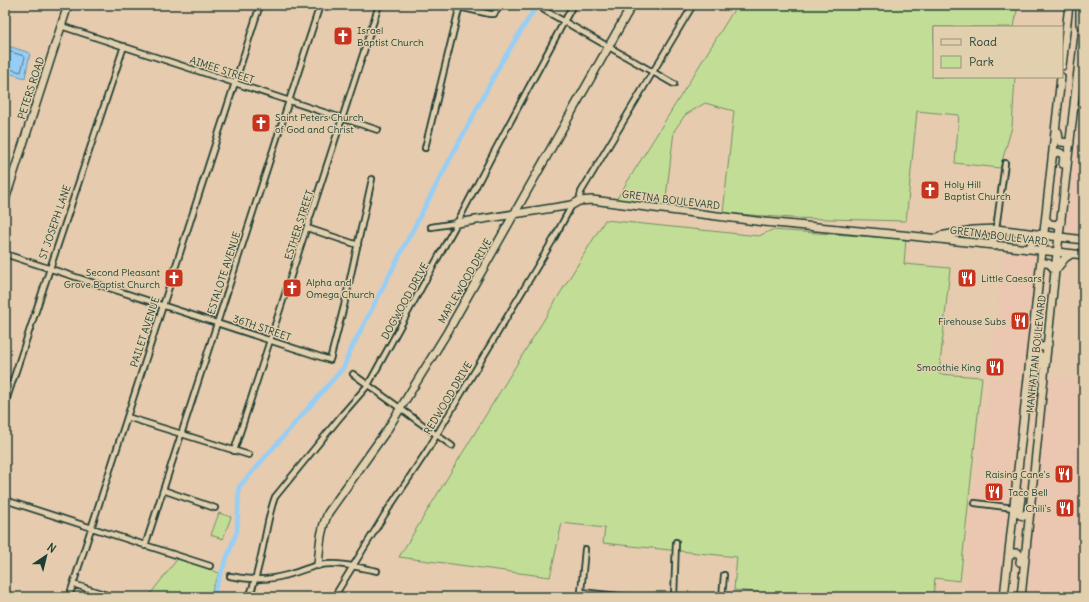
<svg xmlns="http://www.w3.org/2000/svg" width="1089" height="602" font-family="Delius,sans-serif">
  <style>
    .built { fill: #ebc6b0 }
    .green { fill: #c2de96; stroke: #708e65 }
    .water { fill: #97cef6; stroke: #6794a8 }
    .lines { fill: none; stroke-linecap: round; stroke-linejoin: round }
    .shore { stroke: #4f7782; stroke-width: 1 }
    .canal { stroke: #97cef6; stroke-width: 4.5 }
    .street-casing { stroke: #1f3d34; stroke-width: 8 }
    .secondary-casing { stroke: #1f3d34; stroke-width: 10 }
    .street { stroke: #e2cfad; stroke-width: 4.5 }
    .secondary { stroke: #e2cfad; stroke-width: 7 }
    .labels { text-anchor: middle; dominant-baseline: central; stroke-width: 3; stroke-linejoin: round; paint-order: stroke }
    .poi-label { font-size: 10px; fill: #1f3d34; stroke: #e2cfad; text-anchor: start }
    .street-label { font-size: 10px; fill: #1f3d34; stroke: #e2cfad }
  </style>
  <rect width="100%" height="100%" fill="#e6cbae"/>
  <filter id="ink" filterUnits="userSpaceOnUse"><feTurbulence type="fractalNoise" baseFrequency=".025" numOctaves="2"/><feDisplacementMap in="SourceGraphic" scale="8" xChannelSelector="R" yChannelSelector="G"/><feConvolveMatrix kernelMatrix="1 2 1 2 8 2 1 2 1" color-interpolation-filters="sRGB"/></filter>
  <g filter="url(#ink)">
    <path class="built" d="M1084,79v158h-10l-7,-3 -1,-4z
      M1004,250l35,4 -3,30 -7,43 -3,46 -2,3 -33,-3z
      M1047,376l37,5v216h-59l3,-21 2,-31 2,-5z
      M991,378l32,5 2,2 -24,212h-33l1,-11 -1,-55z"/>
    <path class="green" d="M737,5h281l-4,22h-80v50h81l-3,50 -12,41 -45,-5 4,-48 -42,-4 -11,110 -114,-3 -69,-5 11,-102 -29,-8 -20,12 -11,16 -9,75 -49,-6z
      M605,220l154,16 13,-6 134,9 -2,25 46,4 -11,106 43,3 -22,204 -25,-3 -2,19h-126l-73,-7 3,-33 -134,-14 2,-15 -43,-5 -12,54 -151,-20z
      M219,513l12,4 -8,22 -12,-4z
      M179,557l40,16 -10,24h-61z"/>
    <path class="water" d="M5,45l25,8 -5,25 -20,-6z"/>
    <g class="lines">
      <path class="shore" d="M5,50l19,6 1,1 -4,15 -16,-4"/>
      <path class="canal" d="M212,597l25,-66 2,-44 105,-120 5,-14 72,-139 80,-151 36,-58"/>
      <defs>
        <path id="street" d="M459,7l31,7h4l7,-9
          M544,10l130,74
          M61,26l317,104
          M425,148l35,-143
          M579,201l2,-9 112,-187
          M431,227l26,-4
          M307,228l51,17
          M996,229l9,-66
          M5,254l325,106 14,-54 28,-127
          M353,374l99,72
          M5,404l119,-358
          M127,417l122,38
          M234,451l145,-446
          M163,490l52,18
          M5,500l205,66
          M975,503l39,5
          M145,546l175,-541
          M585,549l-4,43 47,5
          M230,576c22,4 35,5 57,-1 11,-3 22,-8 33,-10 19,-3 38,2 57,6
          M73,584l40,13
          M69,597l191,-592
          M249,597c8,-19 12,-40 16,-60 3,-14 5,-27 10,-40l66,-81 27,-31 89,-162 37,-71 79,-147
          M334,597l51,-83 42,-63 126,-211 19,-35
          M674,597l2,-55
          M722,597l2,-22"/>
        <path id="secondary" d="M1078,5l2,4v15
          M1062,66l7,-61
          M1058,132l1,8 2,2 9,1
          M1053,154l5,-2c7,2 6,6 5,12
          M5,200l63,-195
          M1046,220l4,4 6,1 5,-4
          M457,223l115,-18 7,-4 13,-1 172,22 148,14 172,19
          M940,236l33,-6 23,-1 88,11
          M995,246l-2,-5 3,-12
          M1027,249l3,-2 3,-6 -1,-4 -3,-3
          M1041,264c7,-3 11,1 14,7l10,-13 6,-4
          M1033,337c4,5 6,15 15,7
          M1031,353l7,1 4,3v8
          M1016,489l5,8 -2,15 1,3 4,1 5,-6
          M1009,557l4,-4h5l3,4 -1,5
          M318,565c2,-20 2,-34 10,-52l59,-83 61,-99 184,-326
          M1004,597l57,-520
          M1021,597l34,-326 29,-253"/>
      </defs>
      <use href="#street" class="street-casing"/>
      <use href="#secondary" class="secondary-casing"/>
      <use href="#street" class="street"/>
      <use href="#secondary" class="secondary"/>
    </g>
  </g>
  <defs>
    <symbol id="church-square" viewBox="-11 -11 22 22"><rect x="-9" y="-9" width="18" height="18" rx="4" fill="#c8321e" stroke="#e2cfad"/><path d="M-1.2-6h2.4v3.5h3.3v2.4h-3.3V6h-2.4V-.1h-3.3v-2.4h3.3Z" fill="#fff"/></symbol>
    <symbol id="restaurant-square" viewBox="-11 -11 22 22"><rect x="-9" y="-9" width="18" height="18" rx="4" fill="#c8321e" stroke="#e2cfad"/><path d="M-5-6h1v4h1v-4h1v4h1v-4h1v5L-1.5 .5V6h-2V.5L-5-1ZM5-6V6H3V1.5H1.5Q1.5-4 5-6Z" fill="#fff"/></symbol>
  </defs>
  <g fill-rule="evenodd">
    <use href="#church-square" x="332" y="25" width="22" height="22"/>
    <use href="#church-square" x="250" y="112" width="22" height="22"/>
    <use href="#church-square" x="919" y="179" width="22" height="22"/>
    <use href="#church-square" x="163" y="267" width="22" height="22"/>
    <use href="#restaurant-square" x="956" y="267" width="22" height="22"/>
    <use href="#church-square" x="281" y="277" width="22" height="22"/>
    <use href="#restaurant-square" x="1009" y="310" width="22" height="22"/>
    <use href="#restaurant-square" x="984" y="356" width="22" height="22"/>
    <use href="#restaurant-square" x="1053" y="463" width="22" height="22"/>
    <use href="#restaurant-square" x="983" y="481" width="22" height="22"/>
    <use href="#restaurant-square" x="1054" y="497" width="22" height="22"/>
  </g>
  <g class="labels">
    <g class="poi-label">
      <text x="357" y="30">Israel<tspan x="357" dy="12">Baptist Church</tspan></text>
      <text x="275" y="117">Saint Peters Church<tspan x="275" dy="12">of God and Christ</tspan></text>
      <text x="944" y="184">Holy Hill<tspan x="944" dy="12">Baptist Church</tspan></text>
      <text x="160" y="272" text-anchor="end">Second Pleasant<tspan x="160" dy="12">Grove Baptist Church</tspan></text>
      <text x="981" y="278">Little Caesars</text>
      <text x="306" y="282">Alpha and<tspan x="306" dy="12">Omega Church</tspan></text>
      <text x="1006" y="321" text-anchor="end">Firehouse Subs</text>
      <text x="981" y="367" text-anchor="end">Smoothie King</text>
      <text x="1050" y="474" text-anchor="end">Raising Cane's</text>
      <text x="1008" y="492">Taco Bell</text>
      <text x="1051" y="508" text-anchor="end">Chili's</text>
    </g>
    <g class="street-label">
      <text transform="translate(222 70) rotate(18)">AIMEE STREET</text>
      <text transform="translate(31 88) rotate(-72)">PETERS ROAD</text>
      <text transform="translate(671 200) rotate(7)">GRETNA BOULEVARD</text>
      <text transform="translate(55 222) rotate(-71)">ST JOSEPH LANE</text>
      <text transform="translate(299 225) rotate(-72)">ESTHER STREET</text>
      <text transform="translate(999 236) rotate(7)">GRETNA BOULEVARD</text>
      <text transform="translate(224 273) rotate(-72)">ESTALOTE AVENUE</text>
      <text transform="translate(465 281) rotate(-60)">MAPLEWOOD DRIVE</text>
      <text transform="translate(405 301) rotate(-61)">DOGWOOD DRIVE</text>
      <text transform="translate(262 328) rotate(19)">36TH STREET</text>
      <text transform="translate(145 332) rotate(-72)">PAILET AVENUE</text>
      <text transform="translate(1036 354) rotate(-84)">MANHATTAN BOULEVARD</text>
      <text transform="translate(448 398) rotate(-59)">REDWOOD DRIVE</text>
    </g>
  </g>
  <rect width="1089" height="602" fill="none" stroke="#e2cfad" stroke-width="20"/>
  <rect x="10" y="10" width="1069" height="582" fill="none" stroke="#1f3d34" stroke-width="1.5" filter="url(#ink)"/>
  <rect x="933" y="26" width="130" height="52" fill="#e2cfad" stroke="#94957d"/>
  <rect x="941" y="39" width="20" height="6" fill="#e2cfad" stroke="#94957d"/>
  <text x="969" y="46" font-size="12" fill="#1f3d34">Road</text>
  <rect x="941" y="56" width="20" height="12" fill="#c2de96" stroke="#94957d"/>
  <text x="969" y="66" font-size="12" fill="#1f3d34">Park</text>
  <g transform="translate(46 556) rotate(35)" stroke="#e2cfad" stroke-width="3" paint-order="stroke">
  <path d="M0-3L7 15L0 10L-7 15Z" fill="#1f3d34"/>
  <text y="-6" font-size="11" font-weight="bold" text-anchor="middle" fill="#1f3d34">N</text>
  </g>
</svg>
